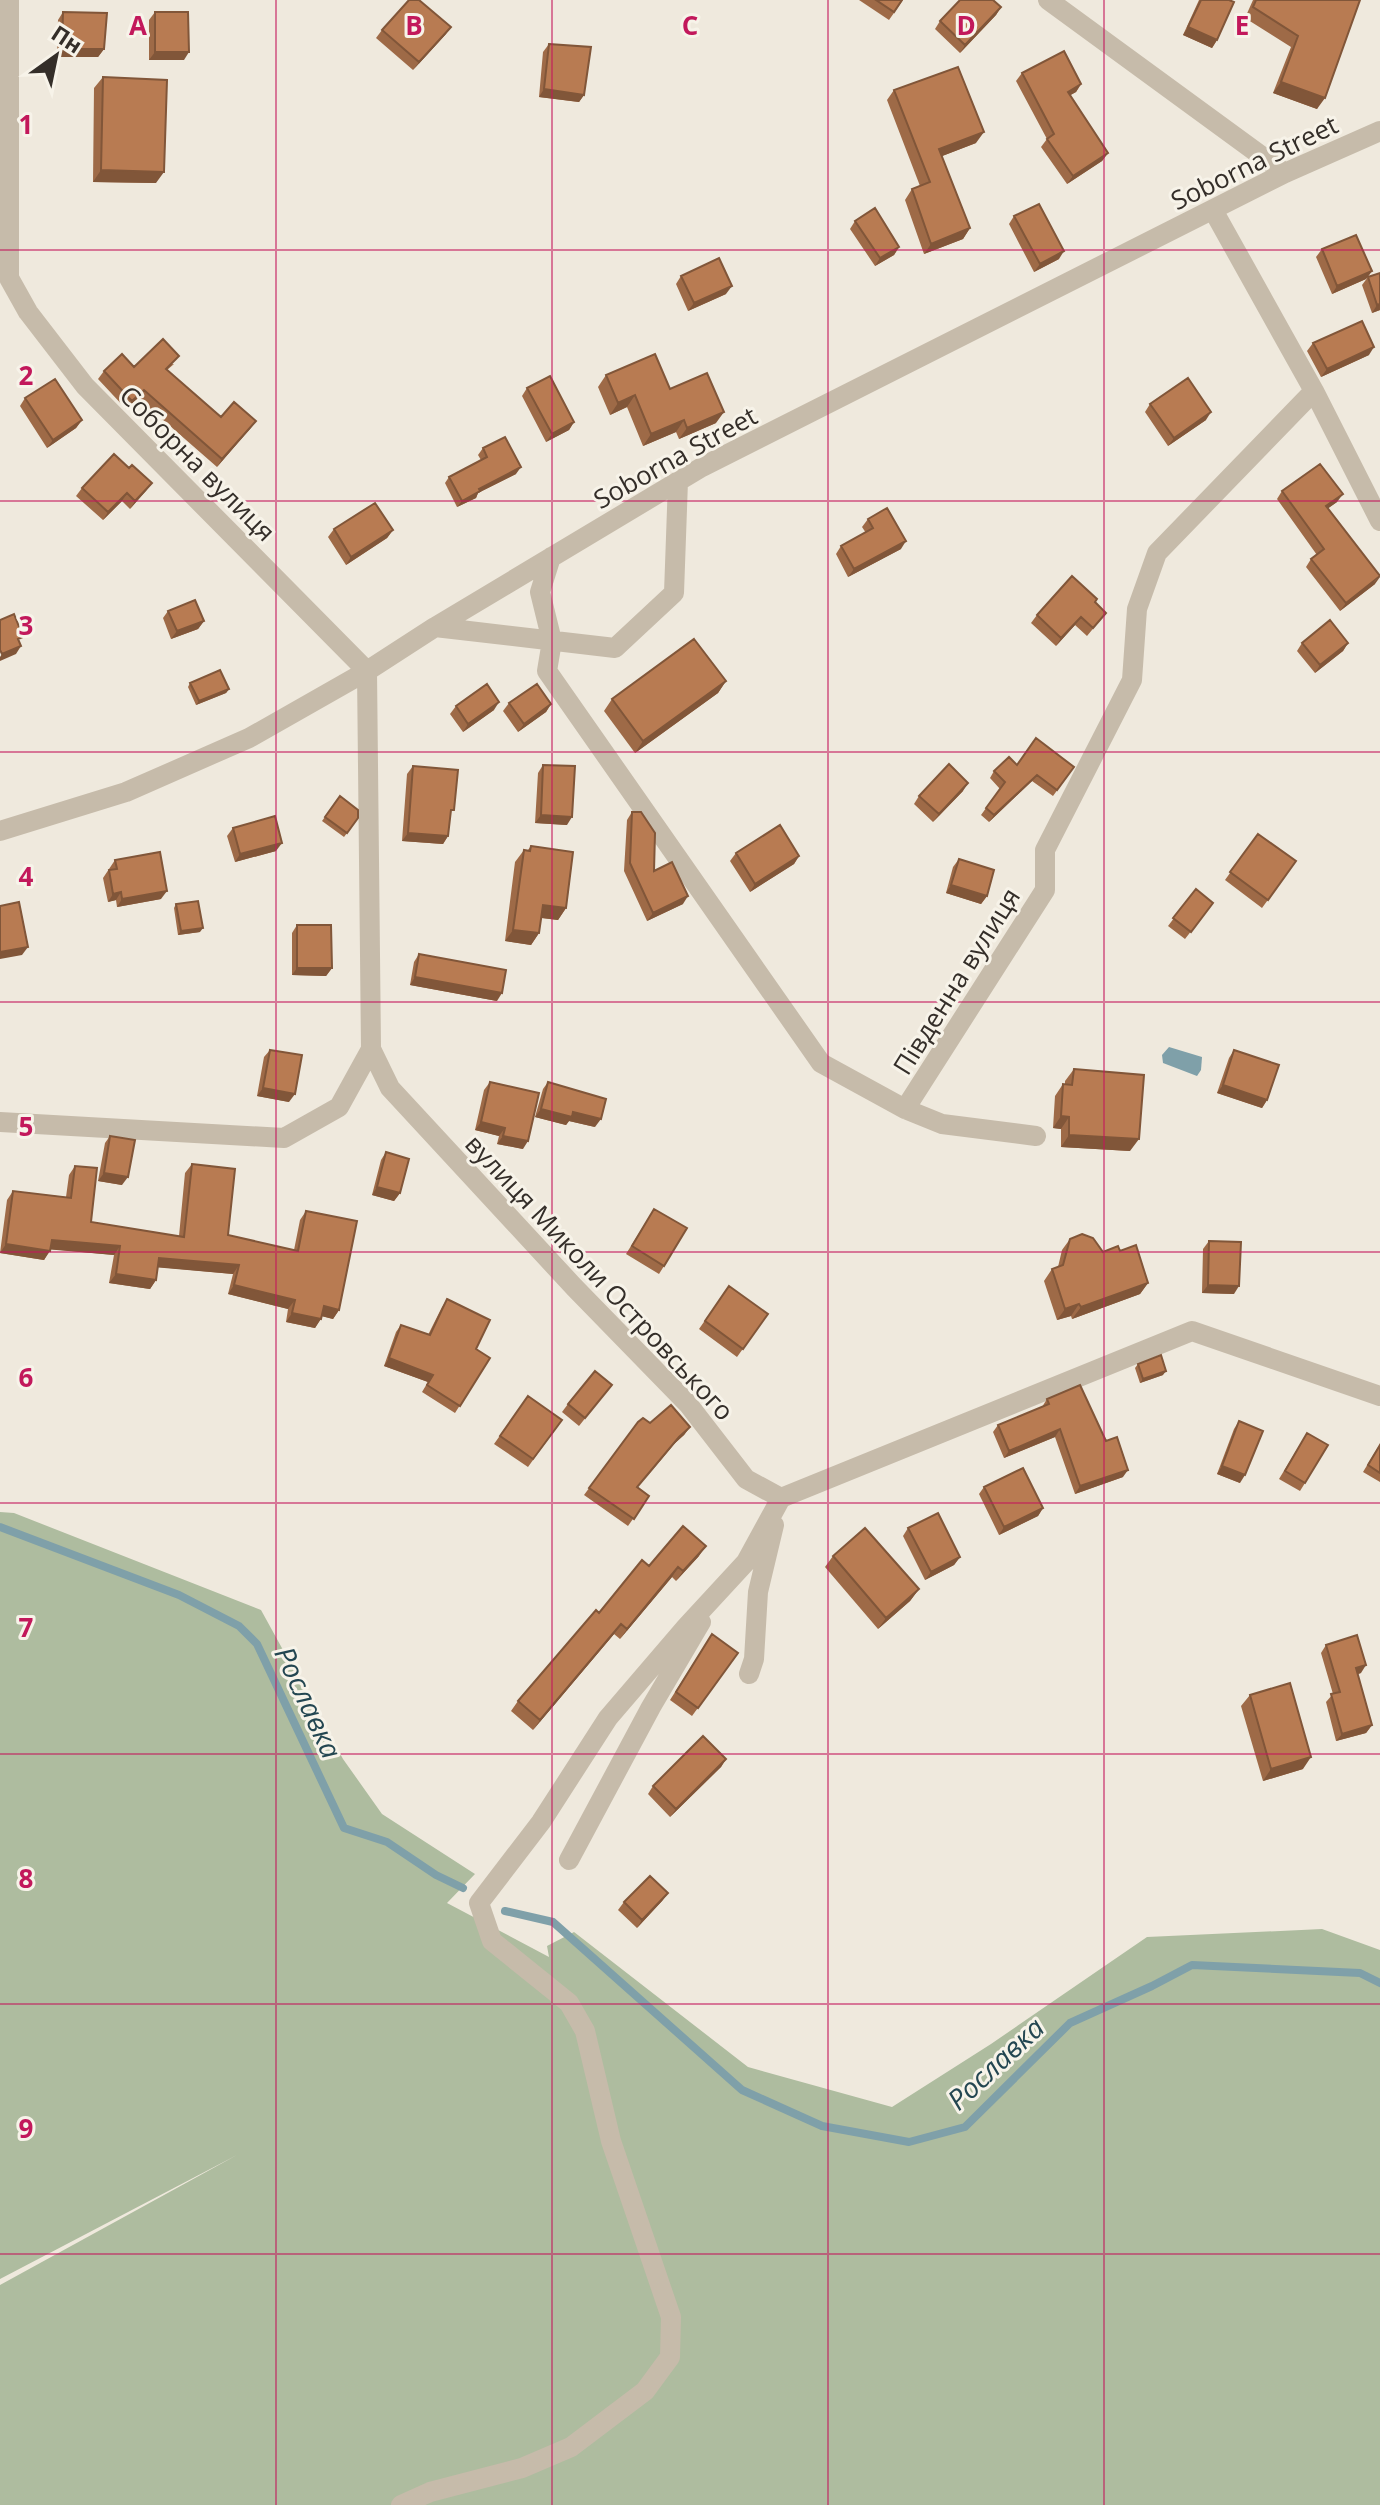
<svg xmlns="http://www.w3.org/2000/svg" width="1380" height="2505" font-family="'Open Sans',sans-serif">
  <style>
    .green { fill: #aebc9f }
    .water { fill: #7fa0a9 }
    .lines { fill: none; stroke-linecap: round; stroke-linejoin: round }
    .stream { stroke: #7fa0a9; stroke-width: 8 }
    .minor { stroke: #c6bbaa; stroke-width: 20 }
    .wall { fill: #9e6a47 }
    .shaded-wall { fill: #815639 }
    .building { fill: #b87b52; stroke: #815639; stroke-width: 2 }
    .grid { fill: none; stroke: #c2185b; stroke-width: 2; stroke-opacity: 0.55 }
    .labels { text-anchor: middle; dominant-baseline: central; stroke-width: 6; stroke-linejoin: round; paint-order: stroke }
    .street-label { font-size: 26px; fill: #342e29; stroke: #f7f3e9 }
    .water-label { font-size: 28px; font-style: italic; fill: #234651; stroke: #f7f3e9 }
    .grid-label { font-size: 26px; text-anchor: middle; font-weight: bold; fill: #c2185b; stroke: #f7f3e9; stroke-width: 6; stroke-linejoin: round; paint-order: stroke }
  </style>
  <rect width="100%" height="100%" fill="#efe9dd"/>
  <path class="green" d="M0,1512l14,1 247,97 82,149 39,55 93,60 -28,29 102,54 -2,-11 27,-14 174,135 144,40 99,-63 156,-107 175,-8 58,21v555h-1380v-220l237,-130 -237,124z"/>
  <path class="water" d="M1169,1047l33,10 -1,13 -4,6 -34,-13 -1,-8z"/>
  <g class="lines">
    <path class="stream" d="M0,1527l179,68 60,31 18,18 87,184 43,14 49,33 27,13
      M505,1911l48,11 189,168 80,36 87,16 56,-15 105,-104 82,-37 40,-21 168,8 20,10"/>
    <path class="minor" d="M9,0v278l19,34 57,74 282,285 4,378
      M1048,0l237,173
      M1213,210l101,181 66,130
      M551,557l-11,35 12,49 -5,30 274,392 84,46 37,15 94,12
      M435,627l180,21 59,-55 4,-112
      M0,831l126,-39 123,-54 118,-67 68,-44 267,-160 583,-294 95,-42
      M905,1109l140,-219v-40l87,-170 5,-71 20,-56 157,-162
      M0,1122l284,16 55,-31 32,-58 19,39 184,199 114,117 58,75 35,19 411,-167 188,65
      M749,1674l5,-15 4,-67 16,-67
      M569,1860l82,-153 50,-85
      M401,2505l29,-13 92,-24 49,-21 74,-56 25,-34 1,-40 -60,-176 -26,-110 -16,-28 -77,-62 -13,-38 62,-81 67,-104 78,-91 60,-65 35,-64"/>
  </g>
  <path class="wall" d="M859,0h44l-14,20z
    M1199,0h30l-12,40 -5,8 -29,-13z
    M1253,0h107l-43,109 -44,-16 18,-46 -46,-29z
    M1001,7l-5,8 -36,38 -25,-24 5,-8z
    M63,12l41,37 -6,8h-41l1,-37z
    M155,12l29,48h-35v-40z
    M451,27l-6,8 -32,35 -37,-32 6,-8z
    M549,44l35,51 -5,7 -40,-5 4,-45z
    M1022,73l59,11 -5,8 -6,3 38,58 -6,8 -35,23 -26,-37 6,-8 -31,-58z
    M103,77l53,106 -63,-1 1,-94z
    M894,90l82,53 -34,13 28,72 -7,11 -39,15 -19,-54 7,-11 8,-3 -33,-86z
    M1014,216l45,43 -25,13 -25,-48z
    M855,221l44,26 -5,8 -19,11 -25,-37z
    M1322,249l50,22 -6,8 -34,15 -16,-37z
    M681,276l45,18 -38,17 -12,-27z
    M1368,277l12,33 -8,3 -10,-28z
    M1313,343l56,12 -48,22 -14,-26z
    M174,364l-7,6 54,47 35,4 -39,46 -79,-69 -12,11 -28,-30 6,-8 30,-4z
    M606,375l64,14 46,34 -37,16 -3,-7 -33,14 -16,-39 -17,8 -12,-28z
    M527,388l47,34 -5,8 -23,12 -24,-46z
    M25,398l57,22 -6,8 -29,20 -27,-42z
    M1150,404l56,16 -38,26 -23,-34z
    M483,448l33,26 -38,19 -2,5 -19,9 -12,-24 4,-6 32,-17 -3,-5z
    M129,468l23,15 -22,26 -8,-8 -19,19 -27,-24 6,-8z
    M1282,491l55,11 -10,7 48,75 -35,27 -34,-44 5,-8 6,-4 -40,-56z
    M868,519l33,30 -53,28 -12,-23 5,-8 25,-13 -4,-6z
    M334,529l59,1 -6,8 -41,27 -18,-28z
    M1095,602l11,11 -19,23 -12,-11 -19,21 -25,-23 6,-8z
    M168,611l36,10 -6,8 -27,10 -8,-21z
    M1302,643h46l-5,8 -28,22 -18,-22z
    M726,681l-8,12 -83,60 -31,-42 8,-12z
    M190,683l39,6 -3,4 -30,12 -8,-18z
    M509,703l42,1 -5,8 -28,20 -15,-21z
    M456,706l38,4 -31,22 -13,-18z
    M543,765l24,60 -32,-2 3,-50z
    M1017,765l57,2 -21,29 -21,-15 -43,41 -8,-7 19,-26 -10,-11 4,-7z
    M413,766l37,50 -2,20 -5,8 -41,-3 5,-67z
    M963,791l-30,31 -19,-18 5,-8z
    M340,796l18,22 -14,19 -22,-16z
    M632,812l22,59 29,33 -36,17 -23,-50 3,-51z
    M233,828l43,23 -41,11 -8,-26z
    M1258,834l38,27 -34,47 -37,-28z
    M531,846l35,62 -8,12 -17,-2 -2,15 -8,12 -26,-4 10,-79 9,-12h4z
    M736,853l63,3 -5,8 -44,28 -20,-31z
    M959,859l28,37 -6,8 -35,-11 7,-26z
    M115,860l46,39 -44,8 -1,-7 -8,2 -5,-24z
    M1196,889l17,14 -28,36 -17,-13z
    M176,904l24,28 -22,3 -4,-27z
    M297,925l35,43 -6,8 -34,-1v-42z
    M419,954l78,47 -87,-16 4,-23z
    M270,1050l19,52 -32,-6 7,-39z
    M1234,1050l33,50 -5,8 -45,-15 12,-35z
    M1074,1069l56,82 -69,-4v-18l-8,-1 2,-32 8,-12h2v-3z
    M490,1082l33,67 -26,-5 2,-8 -24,-6 9,-40z
    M548,1082l47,45 -26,-6 -3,4 -31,-8 8,-28z
    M110,1136l12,49 -24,-4 7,-38z
    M386,1152l14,41 -6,8 -22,-6 9,-35z
    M192,1164l36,71 66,15 6,-30 6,-9 33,99 -6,9 -11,-3 -7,12 -29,-6 2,-13 -60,-15 5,-20 -75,-7 -2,13 -6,9 -41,-6 5,-28 -64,-6 -6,11 -44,-7 7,-53 6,-9 53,6 3,-22 6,-9 16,56 88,14 6,-63z
    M654,1209l10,57 -5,8 -33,-20z
    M1070,1239l33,13 17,-1 28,32 -8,11 -68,25 -1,-3 -14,4 -13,-39 8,-12 6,-2 4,-17z
    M1209,1241l25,53 -32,-1 1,-44z
    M729,1286l39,28 -31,43 -38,-28z
    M447,1299l29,50 14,9 -35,55 -33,-21 6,-10 -44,-16 12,-34 5,-7 27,10 14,-28z
    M1138,1364l25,11 -23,8 -5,-15z
    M606,1392l-27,34 -17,-14 6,-8z
    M528,1396l34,24 -34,47 -34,-23z
    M1047,1399l76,78 -48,17 -20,-57 -51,21 -11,-26 5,-7 44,-18z
    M1239,1421l1,62 -23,-9 17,-45z
    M638,1422l52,5 -6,8 -10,9 -37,44 12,8 -21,30 -44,-31z
    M1307,1433l-2,50 -5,8 -21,-12z
    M1380,1444v38l-17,-10z
    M984,1487l59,21 -5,8 -39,19 -20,-41z
    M908,1528l52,29 -6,8 -29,15 -22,-44z
    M699,1556l-23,25 -4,-4 -52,62 -6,-5 -81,96 -22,-19 7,-10 81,-88 50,-47z
    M833,1556l86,33 -9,12 -32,28 -53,-62z
    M712,1634l26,19 -46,63 -22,-16z
    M1326,1645l35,28 -3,1 14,51 -6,8 -30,8 -10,-39 7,-8 -12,-41z
    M1250,1695l53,74 -40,12 -22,-75z
    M726,1759l-5,8 -51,50 -22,-23 5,-8z
    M668,1893l-6,8 -25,27 -19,-18 6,-8z"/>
  <path class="shaded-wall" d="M1001,7l-5,8 -36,38 5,-8z
    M451,27l-6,8 -32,35 6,-8z
    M1188,27l29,13 -5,8 -29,-13z
    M62,49h42l-6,8h-41z
    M155,52h34l-5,8h-35z
    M1281,82l44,16 -8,11 -44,-16z
    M1081,84l-5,8 -14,8 6,-8z
    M544,89l40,6 -5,7 -40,-5z
    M984,132l-8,11 -44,17 7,-11z
    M1108,153l-6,8 -35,23 6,-8z
    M101,170l63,2 -8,11 -63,-1z
    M970,228l-7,11 -39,15 7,-10z
    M899,247l-5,8 -19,11 5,-8z
    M1064,251l-5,8 -25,13 6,-8z
    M1372,271l-6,8 -34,15 5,-8z
    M732,286l-6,8 -38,17 6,-8z
    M1380,304v6l-8,3 5,-8z
    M1374,347l-5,8 -48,22 6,-8z
    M144,390l-6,8 -12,11 6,-8z
    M635,395l-8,12 -17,8 8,-12z
    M724,412l-8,11 -37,16 8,-11z
    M1211,412l-5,8 -38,26 6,-8z
    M82,420l-6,8 -29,20 6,-8z
    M684,420l-8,12 -33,14 8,-12z
    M256,421l-6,8 -33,38 5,-8z
    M574,422l-5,8 -23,12 6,-8z
    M521,467l-5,7 -38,19 -2,5 -19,9 5,-6 17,-12z
    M152,483l-6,8 -16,18 5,-8z
    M127,493l-5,8 -19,19 5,-8z
    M1343,494l-6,8 -17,12 6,-8z
    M393,530l-6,8 -41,27 5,-8z
    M906,541l-5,8 -53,28 6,-8z
    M1380,577l-5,7 -35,27 6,-8z
    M1081,617l-6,8 -19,21 5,-8z
    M204,621l-6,8 -27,10 6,-8z
    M1348,643l-5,8 -28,22 5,-8z
    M21,646l-5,8 -16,7v-4l2,-3z
    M726,681l-8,12 -83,60 8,-12z
    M229,689l-3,4 -30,12 3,-4z
    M499,702l-5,8 -31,22 5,-8z
    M551,704l-5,8 -28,20 6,-8z
    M1037,775l-5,6 -43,41 5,-7z
    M968,783l-5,8 -30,31 6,-8z
    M541,815l31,2 -5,8 -32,-2z
    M408,833l40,3 -5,8 -41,-3z
    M282,843l-6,8 -41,11 5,-8z
    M799,856l-5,8 -44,28 5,-8z
    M951,885l36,11 -6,8 -35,-11z
    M167,891l-6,8 -44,8 5,-8z
    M121,892l-5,8 -8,2 5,-8z
    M688,896l-5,8 -36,17 6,-8z
    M543,905l23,3 -8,12 -23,-3z
    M203,928l-3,4 -22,3 3,-4z
    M513,930l26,3 -8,12 -26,-4z
    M28,947l-6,8 -22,4v-7z
    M297,968h35l-6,8 -34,-1z
    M415,977l87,16 -5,8 -87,-16z
    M1223,1085l44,15 -5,8 -45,-15z
    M263,1088l32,6 -6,8 -32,-6z
    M541,1109l32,3 28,7 -6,8 -26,-6 -3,4 -31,-8z
    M1061,1116l8,1 -8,12 -8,-1z
    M481,1122l24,6 -6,8 -24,-6z
    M1069,1135l70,4 -9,12 -69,-4z
    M503,1136l25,5 -5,8 -26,-5z
    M104,1173l24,4 -6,8 -24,-4z
    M377,1187l23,6 -6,8 -22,-6z
    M52,1240l68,6 -6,9 -69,-6z
    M6,1244l44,7 -6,9 -44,-7z
    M159,1258l80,7 -6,9 -80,-7z
    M116,1274l40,6 -6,9 -41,-6z
    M1148,1283l-8,11 -68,25 9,-12z
    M234,1285l61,15 -7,9 -60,-15z
    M1208,1285l31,1 -5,8 -32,-1z
    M1079,1304l-8,12 -14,4 8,-11z
    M324,1306l15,4 -6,9 -16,-4z
    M292,1313l29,6 -6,9 -29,-6z
    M389,1358l44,17 -5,7 -44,-16z
    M1166,1371l-3,4 -23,8 3,-4z
    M690,1427l-6,8 -10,9 -42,51 47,-58z
    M1060,1429l-5,8 -51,21 5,-7z
    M1222,1466l23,9 -5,8 -23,-9z
    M1128,1470l-5,7 -48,17 5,-8z
    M1043,1508l-5,8 -39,19 5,-8z
    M706,1546l-7,10 -23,25 7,-10z
    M960,1557l-6,8 -29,15 6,-8z
    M678,1567l-6,10 -52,62 7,-10z
    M919,1589l-9,12 -32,28 8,-11z
    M621,1624l-7,10 -81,96 7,-10z
    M1366,1665l-5,8 -10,3 5,-8z
    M1372,1725l-6,8 -30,8 6,-7z
    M1311,1757l-8,12 -40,12 8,-12z
    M726,1759l-5,8 -51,50 6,-8z
    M668,1893l-6,8 -25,27 5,-8z"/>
  <path class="building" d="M409,0h10l32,27 -32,35 -37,-32z
    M876,0h26l-8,12z
    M960,0h33l8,7 -36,38 -25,-24z
    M1201,0h28l5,2 -17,38 -29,-13z
    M1256,0h104l-35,98 -44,-16 17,-46 -45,-29z
    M63,12l44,1 -3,36h-42z
    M155,12h33l1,40h-34z
    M549,44l42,3 -7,48 -40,-6z
    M1064,51l17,33 -13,8 40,61 -35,23 -26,-37 7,-5 -32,-61z
    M958,67l26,65 -45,17 31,79 -39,16 -19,-55 18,-7 -36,-92z
    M103,77l64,3 -3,92 -63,-2z
    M1039,204l25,47 -24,13 -26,-48z
    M875,208l24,39 -19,11 -25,-37z
    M1356,235l16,36 -35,15 -15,-37z
    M719,258l13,28 -38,17 -13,-27z
    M1380,273v31l-3,1 -9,-28z
    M1362,321l12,26 -47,22 -14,-26z
    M163,339l16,17 -13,13 55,48 13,-15 22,19 -34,38 -78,-69 -12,11 -28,-30 18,-17 12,13z
    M655,354l15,35 37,-16 17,39 -37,16 -3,-8 -33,14 -16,-39 -17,8 -12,-28z
    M550,376l24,46 -22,12 -25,-46z
    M1188,378l23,34 -37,26 -24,-34z
    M55,379l27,41 -29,20 -28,-42z
    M505,437l16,30 -42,22 1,2 -18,10 -13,-24 38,-20 -4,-9z
    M114,454l15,14 3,-3 20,18 -17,18 -8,-8 -19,19 -26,-24z
    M1320,464l23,30 -17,12 54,70 -34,27 -35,-44 13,-10 -42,-58z
    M375,503l18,27 -42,27 -17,-28z
    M887,508l19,33 -52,28 -13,-23 32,-18 -5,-9z
    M1072,576l25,23 -2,3 11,11 -13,15 -12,-11 -20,21 -24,-23z
    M195,600l9,21 -27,10 -9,-20z
    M14,614l9,23 -5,2 3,7 -19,8 -2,-4v-30z
    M1330,620l18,23 -28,22 -18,-22z
    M694,639l32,42 -83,60 -31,-42z
    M220,670l9,19 -30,12 -9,-18z
    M487,684l12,18 -31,22 -12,-18z
    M537,684l14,20 -27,20 -15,-21z
    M1036,738l38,29 -17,23 -20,-15 -43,40 -8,-7 19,-26 -11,-11 15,-14 8,8z
    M949,764l19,19 -29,31 -20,-18z
    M543,765l32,1 -3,51 -31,-2z
    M413,766l45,4 -4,40h-3l-3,26 -40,-3z
    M340,796l18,14v8l-11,15 -22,-16z
    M632,812h9l14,21 -1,38 18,-9 16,34 -35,17 -23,-50z
    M275,816l7,27 -42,11 -7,-26z
    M780,825l19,31 -44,28 -19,-31z
    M1258,834l38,27 -28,39 -38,-28z
    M531,846l42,6 -7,56 -23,-3 -4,28 -26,-3 11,-80 6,1z
    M160,852l7,39 -45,8 -1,-7 -8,2 -4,-24 8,-1 -2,-9z
    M959,859l35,11 -7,26 -36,-11z
    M1196,889l17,14 -22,29 -18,-14z
    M198,901l5,27 -22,3 -5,-27z
    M19,902l9,45 -28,5v-46z
    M297,925h34l1,43h-35z
    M419,954l87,16 -4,23 -87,-16z
    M270,1050l32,5 -7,39 -32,-6z
    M1234,1050l45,15 -12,35 -44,-15z
    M1074,1069l70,6 -5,64 -70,-4v-18l-8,-1 2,-32 9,1z
    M490,1082l49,11 -11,48 -25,-5 2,-8 -24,-6z
    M548,1082l58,17 -5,20 -28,-7 -1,5 -31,-8z
    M110,1136l25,4 -7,37 -24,-4z
    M386,1152l23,7 -9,34 -23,-6z
    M192,1164l43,5 -7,66 70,16 8,-40 51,10 -18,89 -15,-4 -3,13 -29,-6 3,-13 -61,-15 5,-20 -80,-7 -3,22 -40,-6 4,-28 -68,-6 -2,11 -44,-7 7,-53 58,7 4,-32 22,2 -6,54 93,15z
    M654,1209l33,19 -23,38 -32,-20z
    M1082,1234l11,4 10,14 15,-6 2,5 16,-6 12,38 -67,24 -2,-3 -14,5 -13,-40 11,-4 7,-26z
    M1209,1241l32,1 -2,44 -31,-1z
    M729,1286l39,28 -25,35 -38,-28z
    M447,1299l43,21 -14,29 14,9 -30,48 -33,-21 6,-10 -44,-17 12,-33 29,10z
    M1161,1355l5,16 -23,8 -5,-15z
    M595,1371l17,14 -27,33 -17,-14z
    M1080,1385l26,56 11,-4 11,33 -48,16 -20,-57 -51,22 -11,-26 51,-21 -2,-5z
    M528,1396l34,24 -29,39 -33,-23z
    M671,1405l19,22 -11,10 -42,50 12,9 -15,23 -45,-31 49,-66 5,-4 7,5z
    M1239,1421l24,10 -18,44 -23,-9z
    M1307,1433l21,12 -23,38 -20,-12z
    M1380,1445v28l-12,-8z
    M1023,1468l20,40 -39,19 -20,-40z
    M938,1513l22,44 -29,15 -23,-44z
    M683,1526l23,20 -23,25 -5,-4 -51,62 -6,-5 -81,96 -22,-19 78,-91 3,3 43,-53 7,6z
    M865,1528l54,61 -33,29 -53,-62z
    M712,1634l26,19 -40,55 -22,-16z
    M1357,1635l9,30 -10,3 16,57 -30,9 -11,-40 9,-2 -14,-47z
    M1290,1683l21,74 -40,12 -21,-74z
    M703,1736l23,23 -50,50 -23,-23z
    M650,1876l18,17 -26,27 -18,-18z"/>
  <path class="grid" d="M276,0v2505M552,0v2505M828,0v2505M1104,0v2505M0,250h1380M0,501h1380M0,752h1380M0,1002h1380M0,1252h1380M0,1503h1380M0,1754h1380M0,2004h1380M0,2254h1380"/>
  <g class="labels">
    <g class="street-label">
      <text transform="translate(1254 162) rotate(-26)">Soborna Street</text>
      <text transform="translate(675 457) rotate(-29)">Soborna Street</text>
      <text transform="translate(198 463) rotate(45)">Соборна вулиця</text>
      <text transform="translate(956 981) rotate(-58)">Південна вулиця</text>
      <text transform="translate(600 1277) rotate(47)">вулиця Миколи Островського</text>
    </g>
    <g class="water-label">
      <text transform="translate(309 1702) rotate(65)">Рославка</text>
      <text transform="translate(995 2063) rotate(-43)">Рославка</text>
    </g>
  </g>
  <g class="grid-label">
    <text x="138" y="35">A</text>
    <text x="414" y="35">B</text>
    <text x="690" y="35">C</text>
    <text x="966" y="35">D</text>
    <text x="1242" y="35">E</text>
    <text x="26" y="134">1</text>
    <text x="26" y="385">2</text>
    <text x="26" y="635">3</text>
    <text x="26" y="886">4</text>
    <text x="26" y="1136">5</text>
    <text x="26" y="1387">6</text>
    <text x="26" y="1637">7</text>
    <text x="26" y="1888">8</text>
    <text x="26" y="2138">9</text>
  </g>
  <g transform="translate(56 56) rotate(33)" stroke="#f7f3e9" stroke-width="6" paint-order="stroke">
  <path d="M0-6L14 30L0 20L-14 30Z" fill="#342e29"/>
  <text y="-12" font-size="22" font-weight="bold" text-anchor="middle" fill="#342e29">Пн</text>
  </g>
</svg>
